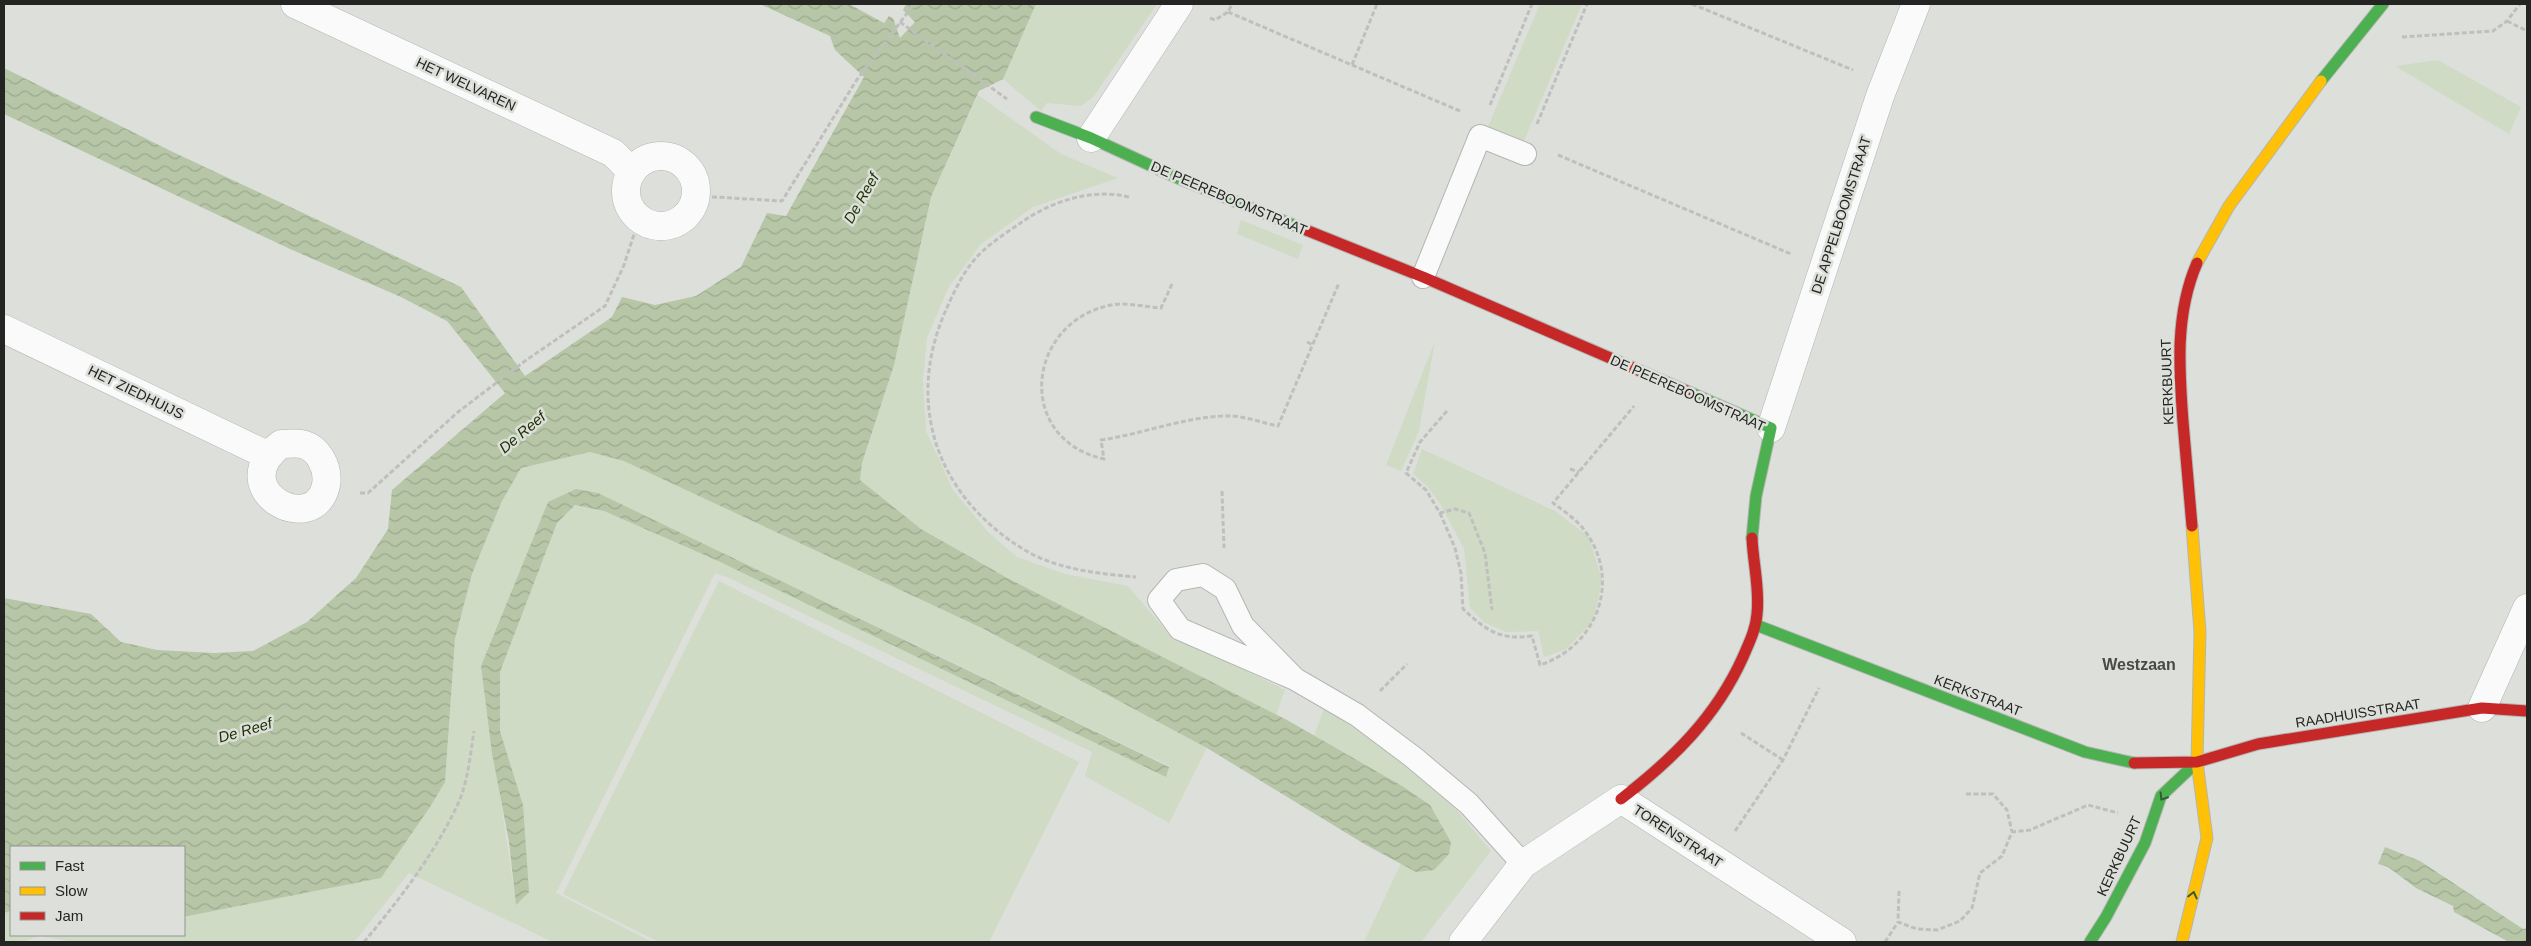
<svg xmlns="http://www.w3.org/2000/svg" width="2531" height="946" font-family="Helvetica,sans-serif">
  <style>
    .green { fill: #cfdbc4; fill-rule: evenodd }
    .water { fill: url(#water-waves) }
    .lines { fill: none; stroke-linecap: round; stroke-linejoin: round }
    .lane-casing { stroke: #b4b6b3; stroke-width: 24 }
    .street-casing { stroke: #b4b6b3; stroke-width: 29 }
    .fast-casing { stroke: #b4b6b3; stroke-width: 13 }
    .slow-casing { stroke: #b4b6b3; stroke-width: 13 }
    .jam-casing { stroke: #b4b6b3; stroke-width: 13 }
    .path { stroke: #bfc0be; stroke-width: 3; stroke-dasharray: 5 2.5; stroke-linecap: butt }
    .lane { stroke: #fafafa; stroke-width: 22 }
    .street { stroke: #fafafa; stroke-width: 28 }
    .fast { stroke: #4caf50; stroke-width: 11 }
    .slow { stroke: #ffc107; stroke-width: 11 }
    .jam { stroke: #c62828; stroke-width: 11 }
    .oneway { stroke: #345c35 }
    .labels { text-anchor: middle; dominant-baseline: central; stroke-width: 5; stroke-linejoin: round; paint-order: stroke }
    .street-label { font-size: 14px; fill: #242523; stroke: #dde0da }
    .water-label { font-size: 15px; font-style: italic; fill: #1d3000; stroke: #dde0da }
    .quarter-label { font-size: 16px; font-weight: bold; fill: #474a45; stroke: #dde0da }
  </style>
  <defs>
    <pattern id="water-waves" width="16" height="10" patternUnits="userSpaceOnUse" patternTransform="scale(1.25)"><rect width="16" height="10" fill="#b6c6a6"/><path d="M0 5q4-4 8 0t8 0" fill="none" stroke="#9caa8f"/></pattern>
  </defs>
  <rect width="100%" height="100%" fill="#dddfdb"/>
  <path class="green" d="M1036,4h121l-63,92 -13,10 -34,-3 -6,8 -38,-32z
    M1540,4h42l-59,139 -36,-14z
    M2438,60l83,47 -12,27 -114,-68z
    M978,95l83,59 57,24 -85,29 -52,37 -33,44 -21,50 -4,42 3,51 27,59 36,43 28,24 48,17 63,12 38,45 119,59 -9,25 -265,-135 -90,-51 -61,-49 2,-17 32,-98 37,-168z
    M1241,220l62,25 -5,14 -61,-25z
    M1435,341l-16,90 -18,40 -15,-6z
    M1422,449l133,62 34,26 13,44 -9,40 -27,28 -22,8 -6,-26 -32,1 -22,-10 -14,-14 -6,-59 -23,-44 -14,-19 -14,-12z
    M590,452l34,8 360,169 223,119 -38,75 -84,-47 7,-24 -363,-174 -14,-5 -159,320 96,49h-99l-144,-69 -55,69h-279l-36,-6 -17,6h-18v-29l7,-2v24h173v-19l197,-38 49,-71 15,-25 10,-143 17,-65 29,-71 20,-35zM576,489l22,4 571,273 -3,11 -450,-217 -112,-49 -29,-6 -18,18 -57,149v59l23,74 -7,99 -35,-238 67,-163z
    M719,581l360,181 -90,180h-330l-96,-48z
    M1324,709l50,31 82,69 35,42 -70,91h-57l37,-79 33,7 17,-28 -21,-37 -116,-69z"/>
  <path class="water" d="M760,4h89l35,19 5,-7 4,2 7,20 15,-16 -12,-12 3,-6h130l-33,75 -24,12 -48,106 -37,168 -32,98 -2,17 61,49 90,51 276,140 115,66 28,19 21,37 -2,12 -15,16 -18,2 -50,-27 -159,-97 -223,-119 -360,-168 -34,-9 -69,16 -20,35 -29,71 -17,65 -10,143 -15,25 -49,71 -193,38h-4v-69h-173v64l-7,2v-315l87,16 30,28 36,8 57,3 39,-2 54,-29 49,-44 32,-49 4,-39 113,-97 -58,-72 -46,-24 -111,-48 -286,-135v-46l169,84 288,135 64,89 87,-59 10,-20 33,8 41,-9 45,-29 26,-54 19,3 78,-139 -29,-27 -5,-14z
    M576,489l22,4 571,274 -3,10 -450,-217 -112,-49 -29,-6 -18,18 -57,149v59l23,74 6,87 -13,13 -7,-63 -17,-89 -11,-87 67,-164z
    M2385,847l35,14 103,68 4,-1v14h-18l-55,-30 -1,-6 -37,-18 -28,-21 -10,-3z"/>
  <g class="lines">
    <defs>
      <path id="lane" d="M1423,277l57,-141 45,18
        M1295,679l-115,-50 -21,-29 17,-20 27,-5 22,14 18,37 52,53 62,36 56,42 56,47 54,60"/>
      <path id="street" d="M295,4l318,149 18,18
        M1091,138l88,-134
        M626 191a35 35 0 1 1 70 0a35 35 0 1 1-70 0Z
        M4,329l263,126
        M1771,428l109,-332 36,-92
        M281,444c7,0 14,-1 20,0 18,3 28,25 25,41 -11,54 -104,5 -45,-41z
        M2482,708l45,-100
        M1463,942l60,-78 98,-65 221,143"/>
      <path id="fast" d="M2321,81l62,-77
        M1036,117l55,21 89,41 126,51
        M1689,392l82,36 -15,68 -4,42
        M1756,625l329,127 49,11
        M2090,942l16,-25 39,-74 16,-47 36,-34"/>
      <path id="slow" d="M2197,263l32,-57 92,-125
        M2182,942l25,-104 -10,-76 3,-130 -8,-106"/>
      <path id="jam" d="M1306,230l117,47 266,115
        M2192,526c-3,-35 -6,-69 -9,-104 -4,-54 -8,-108 14,-159
        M2134,763l63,-1 61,-18 224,-36 45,3
        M1621,799c52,-40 95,-82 122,-142 6,-14 13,-28 14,-43 3,-25 -4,-51 -5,-76"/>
    </defs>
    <use href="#lane" class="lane-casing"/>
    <use href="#street" class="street-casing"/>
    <use href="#fast" class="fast-casing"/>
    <use href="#slow" class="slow-casing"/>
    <use href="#jam" class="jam-casing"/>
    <path class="path" d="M1692,4l161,66
      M1228,12l124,53 25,-61
      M1210,18l5,2 13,-8 4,-8
      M2507,21l20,10
      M900,22l107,77
      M2402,37l91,-6 14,-10 13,-17
      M1352,65l108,46
      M1490,105l42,-101
      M1537,124l50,-120
      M1558,155l233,99
      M697,196l85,5 74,-120 58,-77
      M1129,197c-37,-9 -77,4 -107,25 -16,11 -35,23 -47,37 -13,15 -22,35 -30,53 -40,93 -8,184 78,237 32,20 76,25 113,28
      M1172,284l-11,24c-15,-1 -35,-6 -50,-3 -85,17 -97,134 -7,154l-3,-19c42,-6 82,-23 125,-24 16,-1 36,7 52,10l61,-143
      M1307,342l6,3
      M1447,411l-27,31 -14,31 20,17 14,23 15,-4 14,4 16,40 7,57
      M1570,469l9,3
      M1222,491l2,57
      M360,493h8l90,-81 67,-51 80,-55 19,-41 15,-46
      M1440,513l15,35 6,25 2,36c24,22 36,31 69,27l8,29c57,-19 82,-84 45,-134 -8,-11 -21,-20 -32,-28l81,-97
      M1380,691l27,-27
      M1741,733l42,27
      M1966,794h27l14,16 5,22
      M1735,831l48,-71 36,-72
      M1899,891l-1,31 19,7 20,1 23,-9 12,-13 8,-35 22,-17 10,-24 18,-2 58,-25 30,8
      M364,942c35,-42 69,-86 93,-136 11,-23 13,-50 17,-75
      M1885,942l13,-20"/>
    <use href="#lane" class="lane"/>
    <use href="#street" class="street"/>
    <use href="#fast" class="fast"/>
    <use href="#slow" class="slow"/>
    <use href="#jam" class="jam"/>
  </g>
  <defs><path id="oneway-chevron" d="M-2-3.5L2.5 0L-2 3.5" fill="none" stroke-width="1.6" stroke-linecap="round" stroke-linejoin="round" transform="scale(1.25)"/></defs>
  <g class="oneway">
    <use href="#oneway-chevron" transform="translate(2163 797) rotate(122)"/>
    <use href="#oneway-chevron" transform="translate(2193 895) rotate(-77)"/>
  </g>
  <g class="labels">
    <g class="street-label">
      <text transform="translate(466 84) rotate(25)">HET WELVAREN</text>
      <text transform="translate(1229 198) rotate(23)">DE PEEREBOOMSTRAAT</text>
      <text transform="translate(1841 215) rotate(-72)">DE APPELBOOMSTRAAT</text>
      <text transform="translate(2167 382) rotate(-92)">KERKBUURT</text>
      <text transform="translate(136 392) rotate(26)">HET ZIEDHUIJS</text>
      <text transform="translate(1688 393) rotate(24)">DE PEEREBOOMSTRAAT</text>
      <text transform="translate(1978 695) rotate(21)">KERKSTRAAT</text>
      <text transform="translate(2358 713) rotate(-9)">RAADHUISSTRAAT</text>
      <text transform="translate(1678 836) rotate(33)">TORENSTRAAT</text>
      <text transform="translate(2119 856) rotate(-65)">KERKBUURT</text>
    </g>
    <g class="water-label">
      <text transform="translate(861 198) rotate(-60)">De Reef</text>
      <text transform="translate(522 432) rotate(-40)">De Reef</text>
      <text transform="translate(245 730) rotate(-16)">De Reef</text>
    </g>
    <g class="quarter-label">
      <text x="2139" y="664">Westzaan</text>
    </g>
  </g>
  <rect width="2531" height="946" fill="none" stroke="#242523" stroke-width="10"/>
  <rect x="10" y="846" width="175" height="90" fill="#dde0da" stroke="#939591"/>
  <rect x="20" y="862" width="25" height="8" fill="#4caf50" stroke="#939591"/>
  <text x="55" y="871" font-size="15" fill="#242523">Fast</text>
  <rect x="20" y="887" width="25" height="8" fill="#ffc107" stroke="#939591"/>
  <text x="55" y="896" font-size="15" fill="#242523">Slow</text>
  <rect x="20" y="912" width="25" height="8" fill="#c62828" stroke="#939591"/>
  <text x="55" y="921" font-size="15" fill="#242523">Jam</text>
</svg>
